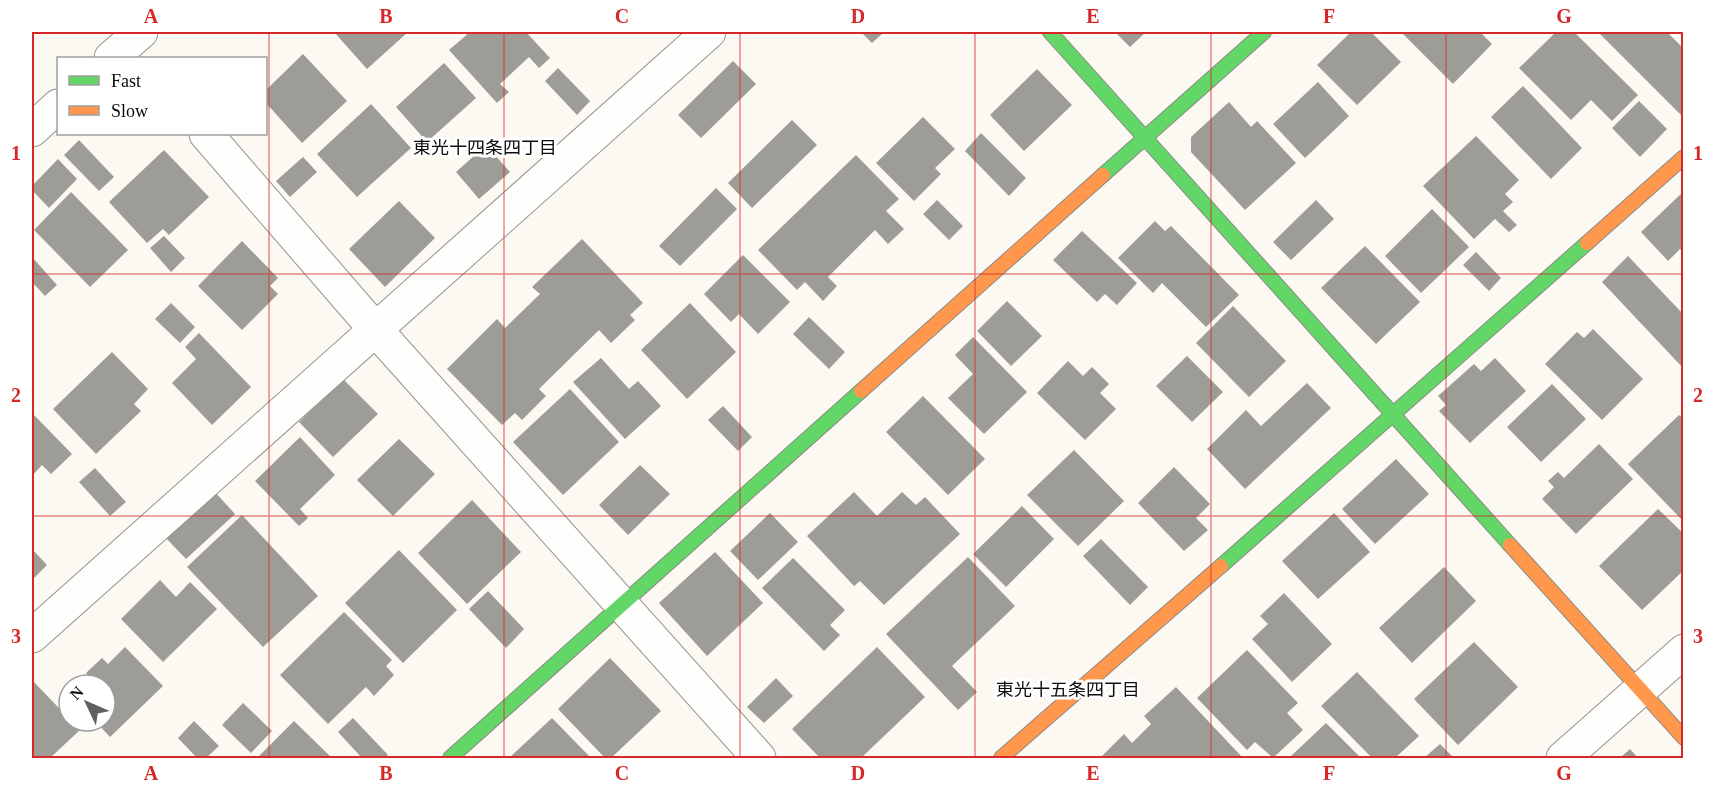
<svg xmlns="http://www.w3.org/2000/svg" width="1715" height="790" font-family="'Times New Roman','Noto Sans JP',serif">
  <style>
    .building { fill: #9e9c97 }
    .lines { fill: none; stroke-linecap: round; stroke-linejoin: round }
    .street-casing { stroke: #949390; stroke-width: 35 }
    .fast-casing { stroke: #8b8a86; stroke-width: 16 }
    .slow-casing { stroke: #8b8a86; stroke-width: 16 }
    .street { stroke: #fefefd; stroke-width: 33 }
    .fast { stroke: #63d668; stroke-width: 14 }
    .slow { stroke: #ff974d; stroke-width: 14 }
    .grid { fill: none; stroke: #d62828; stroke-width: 1.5; stroke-opacity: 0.55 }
    .labels { text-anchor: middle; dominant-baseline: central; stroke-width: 6; stroke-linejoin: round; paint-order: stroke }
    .neighbourhood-label { font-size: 18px; fill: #0d0d0d; stroke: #fff }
    .neatline { fill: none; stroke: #d62828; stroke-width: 2 }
    .grid-label { font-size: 20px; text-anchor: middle; font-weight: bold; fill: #d62828 }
  </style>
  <rect width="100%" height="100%" fill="#fbf9f1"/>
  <path class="building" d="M334,32h74l-41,37z
    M470,32h56l24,26 -11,10 -10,-11 -29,27 9,8 -12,11 -48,-53z
    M861,32h23l-12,11z
    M1115,32h31l-16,15z
    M1351,32h20l30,30 -44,43 -40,-40z
    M1401,32h79l12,12 -39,40z
    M1556,32h18l64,63 -26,26 -21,-21 -20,20 -52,-52z
    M1598,32h69l17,17v69z
    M303,54l44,47 -45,42 -36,-40v-13z
    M733,61l23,23 -55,54 -23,-23z
    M444,63l32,35 -49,44 -31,-35z
    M558,68l32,33 -13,14 -32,-34z
    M1037,69l35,36 -48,46 -34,-36z
    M1318,82l31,34 -44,42 -32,-34z
    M1523,86l59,62 -31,31 -60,-62z
    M1639,101l28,28 -27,28 -28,-29z
    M1229,102l22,25 6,-6 39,42 -51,47 -54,-58v-15z
    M371,104l40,44 -54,49 -40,-43z
    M923,117l32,32 -20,19 6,6 -27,27 -38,-38z
    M792,120l25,25 -65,63 -24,-25z
    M981,133l45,45 -17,18 -44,-45z
    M1476,136l43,44 -14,14 8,8 -10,9 14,14 -8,7 -14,-13 -21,20 -51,-53z
    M79,140l35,37 -15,14 -35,-36z
    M486,145l24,27 -31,27 -23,-27z
    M164,150l45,47 -40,38 -6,-6 -16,14 -38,-41z
    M856,155l43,44 -13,12 18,18 -16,15 -13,-14 -47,47 9,9 -14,15 -18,-19 -8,8 -39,-40z
    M303,157l14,15 -27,25 -14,-16z
    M58,159l19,20 -28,29 -17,-18v-4z
    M716,188l21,21 -57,57 -21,-20z
    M1684,191v62l-4,-4 -12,12 -27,-29z
    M71,192l57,58 -38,37 -56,-57z
    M937,200l26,26 -14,14 -26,-26z
    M1316,200l18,19 -43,41 -18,-18z
    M399,201l36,37 -50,49 -36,-38z
    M1432,209l37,38 -48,46 -36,-37z
    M1155,221l10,10 6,-5 68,69 -33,32 -44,-44 -9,10 -35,-35z
    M1082,231l55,52 -20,22 -12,-11 -8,8 -44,-42z
    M164,236l21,22 -14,14 -21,-24z
    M582,239l61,64 -13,12 5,5 -24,23 -12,-13 -60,59 7,7 -24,24 -7,-7 -13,12 -55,-56 50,-50 8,9 35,-34 -8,-7z
    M242,241l36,37 -8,8 8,8 -36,36 -44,-44z
    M1365,246l55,56 -44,42 -55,-56z
    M1476,252l25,26 -12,13 -26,-26z
    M743,255l47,47 -32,32 -19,-20 -8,8 -27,-28z
    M1628,256l56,59v54l-82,-87z
    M32,257l25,28 -12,11 -13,-14z
    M1007,301l35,35 -31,30 -34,-35z
    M171,303l24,24 -15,16 -25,-24z
    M690,303l46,49 -49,47 -46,-49z
    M1233,306l53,55 -37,36 -53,-54z
    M809,317l36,35 -16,17 -36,-35z
    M1593,329l50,50 -41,41 -57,-56 32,-32 7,6z
    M199,333l52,54 -39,38 -40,-42 24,-24 -11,-12z
    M973,337l54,55 -43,42 -36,-36 25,-24 -18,-19z
    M112,352l36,37 -14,15 7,7 -45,43 -43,-45z
    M1187,356l36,36 -31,30 -36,-36z
    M601,358l28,31 9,-8 23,25 -36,33 -52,-57z
    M1495,358l31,33 -56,52 -31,-32 7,-6 -8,-9 36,-32 7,7z
    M1068,361l15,15 9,-9 17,17 -9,9 16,16 -31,31 -48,-47z
    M343,379l35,35 -45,43 -34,-35z
    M1307,383l24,25 -86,81 -38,-40 39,-39 15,16z
    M1552,384l34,35 -45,43 -34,-35z
    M570,389l49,53 -56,53 -50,-53z
    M923,396l62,63 -37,36 -62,-63z
    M723,406l29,31 -14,14 -30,-31z
    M33,414l39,40 -21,20 -9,-9 -10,11z
    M1679,415l5,4v103l-56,-58z
    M300,437l35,38 -35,34 8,9 -9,8 -44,-45z
    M399,439l36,35 -42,42 -36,-36z
    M1599,444l34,35 -57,55 -34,-35 12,-12 -6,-6 10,-9 6,6z
    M1074,450l50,51 -46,45 -51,-51z
    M1396,459l33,35 -54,50 -33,-35z
    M640,465l30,29 -42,41 -29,-30z
    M1174,467l36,37 -14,14 12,12 -24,21 -46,-48z
    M95,468l31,34 -16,14 -31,-34z
    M215,492l20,22 -49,45 -21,-22z
    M854,492l23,24 25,-24 14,13 9,-8 35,37 -76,71 -24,-24 -6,5 -47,-50z
    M472,500l49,52 -54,52 -49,-51z
    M1022,506l32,33 -48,48 -33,-33z
    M1658,509l26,25v36l-42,40 -43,-44z
    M770,513l28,29 -40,38 -28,-29z
    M1334,513l36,39 -52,47 -36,-38z
    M242,515l76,81 -55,51 -76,-80z
    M1101,539l47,48 -18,18 -47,-49z
    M32,549l15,16 -15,15z
    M399,550l58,60 -54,53 -58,-60z
    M715,552l48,51 -56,53 -48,-53z
    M968,557l47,49 -63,60 25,26 -19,18 -72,-76z
    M793,558l52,52 -15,15 10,10 -16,16 -62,-63z
    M1444,567l32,34 -64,62 -33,-35z
    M160,580l16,17 14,-15 27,27 -54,53 -42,-43z
    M488,591l36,38 -18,19 -37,-39z
    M1284,593l48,51 -40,38 -40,-43 16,-15 -8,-8z
    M344,612l48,48 -6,6 8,9 -20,21 -8,-9 -38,37 -48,-49z
    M1474,642l44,45 -60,58 -44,-46z
    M125,647l38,39 -53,51 -15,-16h10v-36h-17l5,-5 -7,-7 16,-15 6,6z
    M877,647l48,50 -64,61h-41l-28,-29z
    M1247,650l51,53 -11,10 16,17 -30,28 -18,-16 -8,8 -50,-52z
    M610,658l51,53 -50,47h-6l-47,-49z
    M1357,672l62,64 -24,22h-23l-51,-52z
    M776,678l17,18 -29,27 -17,-16z
    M32,680l48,50 -30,28h-18z
    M1176,687l67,71h-143l24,-24 8,9 19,-19 -7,-8z
    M243,703l29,28 -21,22 -29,-28z
    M353,718l35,37 -5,3h-21l-24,-26z
    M552,718l39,40h-82z
    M194,721l25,25 -13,12h-9l-19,-20z
    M294,721l38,37h-75z
    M1326,723l35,35h-72z
    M1440,744l14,14h-30z
    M1630,749l8,9h-18z"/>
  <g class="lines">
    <defs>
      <path id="street" d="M111,58l30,-26
        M32,130l26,-24
        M206,134l169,195 384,429
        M32,636l677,-604
        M1563,758l121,-107"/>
      <path id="fast" d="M1050,32l460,513
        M1103,175l161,-143
        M1221,566l366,-323
        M450,758l411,-367"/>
      <path id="slow" d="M1587,243l97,-86
        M861,391l242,-216
        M1510,545l174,193
        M1001,758l220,-192"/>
    </defs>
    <use href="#street" class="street-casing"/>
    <use href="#fast" class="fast-casing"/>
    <use href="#slow" class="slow-casing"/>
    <use href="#street" class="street"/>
    <use href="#fast" class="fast"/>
    <use href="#slow" class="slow"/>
  </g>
  <path class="grid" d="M269,32v726M504,32v726M740,32v726M975,32v726M1211,32v726M1446,32v726M32,274h1652M32,516h1652"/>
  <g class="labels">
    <g class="neighbourhood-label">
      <text x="485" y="148">東光十四条四丁目</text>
      <text x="1068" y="690">東光十五条四丁目</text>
    </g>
  </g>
  <rect width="1715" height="790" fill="none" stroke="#ffffff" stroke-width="66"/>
  <rect x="57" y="57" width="210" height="78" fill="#ffffff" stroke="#9e9e9e" stroke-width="1.5"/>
  <rect x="69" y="76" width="30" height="9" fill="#63d668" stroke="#9e9e9e" stroke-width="1.5"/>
  <text x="111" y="87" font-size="18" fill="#0d0d0d">Fast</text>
  <rect x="69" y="106" width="30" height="9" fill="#ff974d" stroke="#9e9e9e" stroke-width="1.5"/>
  <text x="111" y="117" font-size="18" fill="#0d0d0d">Slow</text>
  <g transform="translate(87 703) rotate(314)"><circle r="28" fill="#ffffff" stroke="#9e9e9e" stroke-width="1.5"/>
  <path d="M0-4.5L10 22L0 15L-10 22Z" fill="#60605d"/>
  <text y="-9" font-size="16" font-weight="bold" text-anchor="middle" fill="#0d0d0d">N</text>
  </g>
  <rect x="33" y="33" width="1649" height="724" class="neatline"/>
  <g class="grid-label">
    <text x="151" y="23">A</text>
    <text x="386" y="23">B</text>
    <text x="622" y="23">C</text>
    <text x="858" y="23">D</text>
    <text x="1093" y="23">E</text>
    <text x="1329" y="23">F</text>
    <text x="1564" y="23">G</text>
    <text x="16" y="160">1</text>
    <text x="1698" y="160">1</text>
    <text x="16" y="402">2</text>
    <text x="1698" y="402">2</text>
    <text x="16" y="643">3</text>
    <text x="1698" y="643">3</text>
    <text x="151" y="780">A</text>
    <text x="386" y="780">B</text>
    <text x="622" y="780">C</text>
    <text x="858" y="780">D</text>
    <text x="1093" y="780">E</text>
    <text x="1329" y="780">F</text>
    <text x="1564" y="780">G</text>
  </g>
</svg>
